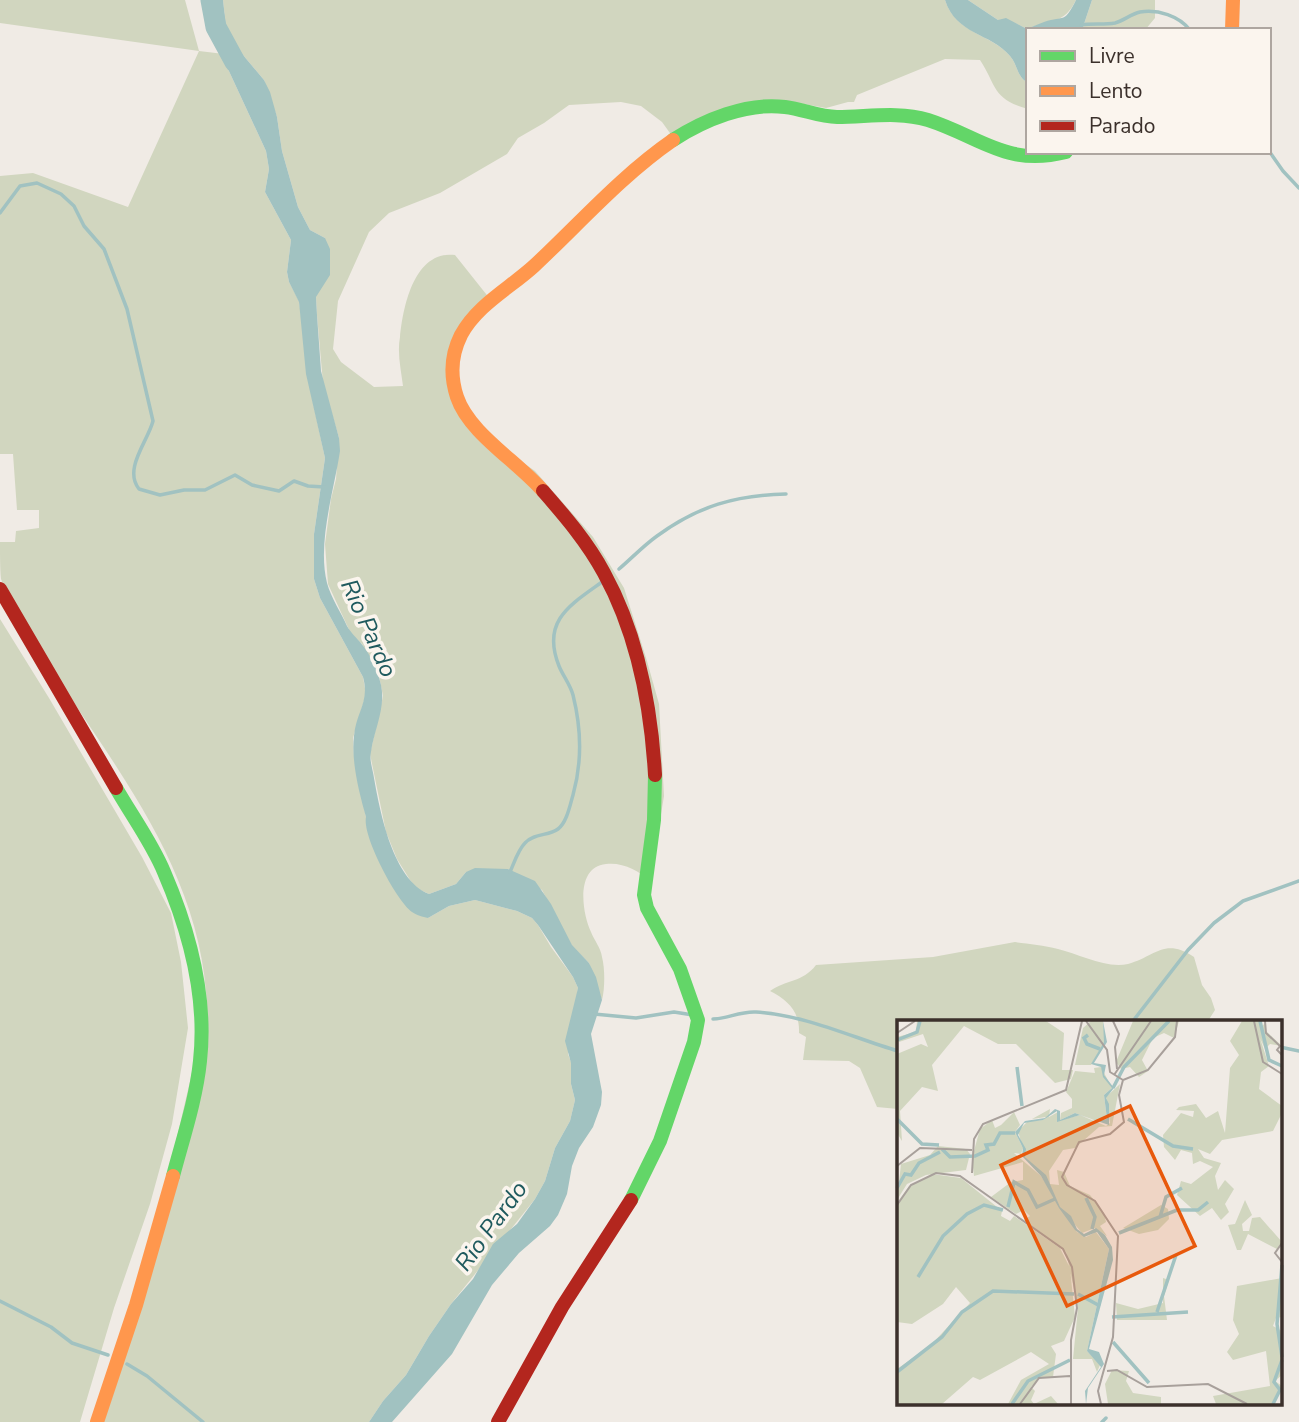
<svg xmlns="http://www.w3.org/2000/svg" width="1299" height="1422" font-family="'Nunito Sans',sans-serif">
  <style>
    .green { fill: #d1d6bf }
    .water { fill: #a1c2c1 }
    .lines { fill: none; stroke-linecap: round; stroke-linejoin: round }
    .stream { stroke: #a1c2c1; stroke-width: 3.5 }
    .river { stroke: #a1c2c1; stroke-width: 21 }
    .fast { stroke: #63d668; stroke-width: 14 }
    .slow { stroke: #ff974d; stroke-width: 14 }
    .jam { stroke: #b3261e; stroke-width: 14 }
    .labels { text-anchor: middle; dominant-baseline: central; stroke-width: 7; stroke-linejoin: round; paint-order: stroke }
    .water-label { font-size: 24px; font-style: italic; fill: #1f5a5e; stroke: #fbf5ee }
    .inset-river { fill: none; stroke: #a1c2c1; stroke-width: 3.5 }
    .inset-road { fill: none; stroke: #a8a09b; stroke-width: 2 }
    .view { fill: #e8590c; fill-opacity: 0.15; stroke: #e8590c; stroke-width: 3.5 }
    .inset-edge { fill: none; stroke: #3b302b; stroke-width: 3.5 }
  </style>
  <rect width="100%" height="100%" fill="#f0ebe5"/>
  <path class="green" d="M0,0h185l14,51 25,3 4,15 38,82 3,18 -4,23 26,48 -4,32 2,10 10,19 13,97 13,60 -11,76v45l6,19 43,79 3,17 -13,44 1,19 12,60 62,101 21,-12 26,-6 42,11 15,7 6,7 13,22 22,30 5,11 -10,66 3,8v22l4,16 -5,21 -15,27 -10,33 -10,18 -84,105 -22,32 -23,39 -23,26 -14,21h-270l48,-156 60,-258c-3,-91 -43,-168 -91,-242 -26,-41 -55,-79 -77,-122 -11,-22 -30,-42 -38,-65 -1,-10 -1,-26 -1,-37h15l1,-11 23,-3v-18h-22l-4,-56h-13v-278l33,-3 95,34 71,-156 -199,-28z
    M223,0h722c10,33 48,35 65,56 8,9 6,20 18,27v26c-36,-10 -31,-23 -48,-49l-35,-1 -88,36 -3,7h-6l-22,6 -39,-7h-23l-89,39 -13,-18 -21,-16 -20,-4 -52,3 -25,18 -26,15 -11,16 -67,39 -51,20 -20,19 -31,69 -5,48 8,13 33,25 29,-1c-2,-16 -6,-33 -3,-49 3,-30 14,-87 55,-82l35,44 -20,28 -11,30v26l9,29 47,45 20,14 58,66 31,51 23,73 12,43 5,92 -14,85c-11,-10 -27,-19 -44,-17 -31,3 -24,49 -15,68 3,8 10,16 11,25 3,12 3,31 0,43l-13,-37 -17,-17 -30,-56 -34,-21 -42,3 -10,12 -27,10 -13,-6 -6,-8 -13,-21 -11,-27 -16,-78 13,-58 -5,-25 -16,-27 -11,-10 -23,-50 -3,-40 6,-45 5,-20 3,-41 -16,-55 -6,-68 -1,-18 9,-59 -15,-8 -12,-23 -16,-56 -5,-34 -13,-37 -37,-44z
    M968,0h108c-12,25 -26,19 -49,29l-12,-6 -17,-3z
    M1092,0h63v18l-10,12h-63z
    M0,619l49,79 93,159 29,56 10,49 7,66 -16,96 -22,80 -36,104 -34,114h-80z
    M1015,942c14,2 29,3 43,7 21,5 48,20 70,15 27,-7 36,-27 66,-7l8,28 9,13 4,12 -7,11h-310v88l-21,-2 -17,-39 -11,-7 -46,-1 3,-23 -7,-4c1,-21 -11,-33 -29,-42 17,-12 32,-8 46,-26l117,-8z"/>
  <path class="water" d="M205,0h18l4,36 37,44 6,12 7,25 5,34 16,56 12,23 15,8 5,11v26l-14,22 1,18 4,56 18,67 1,13c-6,40 -23,92 -13,132 4,15 14,29 20,43 4,7 8,10 13,16 10,11 18,29 21,43 5,23 -7,45 -10,67 -2,8 2,18 3,26 6,34 19,102 55,116l27,-10 10,-12 9,-4 33,1 27,12 16,23 21,41 17,18 7,14 6,23 -11,34 11,58 -1,13 -8,22 -14,21 -7,18 -5,28 -9,21 -8,11 -31,27 -27,32 -40,69 -60,68h-23l14,-21 23,-26 23,-39 22,-32 22,-25 20,-35 24,-20 18,-25 10,-18 10,-33 15,-27 5,-21 -4,-16v-21l-6,-22 13,-53 -5,-11 -35,-52 -6,-7 -15,-7 -42,-11 -26,6 -21,12c-5,-1 -12,-3 -16,-6 -16,-12 -50,-76 -46,-95 -7,-25 -15,-56 -12,-81 2,-24 16,-34 9,-59l-43,-79 -6,-19v-45l11,-76 -19,-84 -7,-72 -10,-20 -2,-10 4,-32 -26,-48 4,-23 -3,-18 -38,-82 -7,-32z
    M945,0h23l30,20 8,-2 21,11c5,-2 11,-5 17,-7 21,-7 20,2 32,-22h16l-10,30h-54v53c-12,-7 -10,-18 -18,-27 -19,-23 -54,-21 -65,-56z"/>
  <g class="lines">
    <path class="stream" d="M1081,25c11,-2 23,0 34,-2 8,-2 16,-9 25,-11 18,-3 39,4 50,18
      M1269,151l14,20 16,17
      M0,213l20,-27 17,-3 24,11 13,12 10,20 20,23 23,60 26,112c-5,20 -30,48 -14,68l21,6 24,-5h21l30,-15 17,10 27,6 15,-10 14,5 16,1
      M619,569c13,-11 24,-23 38,-33 41,-30 79,-41 129,-42
      M510,872c4,-9 8,-22 15,-29 9,-10 24,-7 33,-14 9,-7 12,-24 15,-34 9,-32 8,-68 0,-100 -3,-11 -10,-19 -14,-29 -18,-45 11,-61 43,-84
      M594,1014l42,4 38,-6 19,3
      M713,1019c14,0 27,-8 43,-7 49,3 95,25 142,39
      M1133,1021l55,-71 26,-27 29,-22 56,-20
      M1280,1047l19,4
      M0,1301l51,26 21,16 36,12
      M127,1364l20,12 56,46
      M1102,1422l4,-4"/>
    <path class="river" d="M211,0l5,27 19,35"/>
    <path class="fast" d="M673,140c31,-20 74,-38 112,-33 18,2 34,10 52,10 31,0 61,-6 91,3 53,17 78,47 138,32
      M116,788c16,28 36,55 48,84 25,58 43,126 36,189 -4,39 -17,77 -27,115
      M631,1200l29,-59 34,-99 4,-22 -18,-51 -33,-61 -3,-13 10,-75 1,-45"/>
    <path class="slow" d="M1232,30l1,-30
      M543,491c-26,-30 -74,-58 -86,-94 -7,-21 -6,-42 4,-62 16,-30 49,-47 73,-69 46,-43 87,-90 139,-126
      M97,1422l39,-117 37,-129"/>
    <path class="jam" d="M543,491c22,25 45,52 61,82 34,62 47,132 51,202
      M0,589l116,199
      M498,1422l64,-115 69,-107"/>
  </g>
  <g class="labels">
    <g class="water-label">
      <text transform="translate(369 628) rotate(66)">Rio Pardo</text>
      <text transform="translate(491 1226) rotate(-54)">Rio Pardo</text>
    </g>
  </g>
  <g transform="translate(897 1020)">
    <rect width="385" height="385" fill="#f0ebe5"/>
    <path d="M20,1h129l18,12 -2,37h11l-2,9 -16,4 -39,-39h-18l-34,-18 -32,39 6,26 -16,-4 -22,24 2,30 -5,-8v-79l24,-10 7,3 -5,-13 -24,8 -2,-5 19,-5zM194,1h12l2,20 -14,24h-16l8,-37zM236,1h46l-5,17 -10,-5 -11,5 -11,22 6,11 -9,6 -9,-10 -9,2 -5,-7zM345,1h18l2,6 4,-6v10l16,15 -12,-2 -5,5 -5,-11 9,28 -8,6 -2,17 23,17v7l-9,18 -51,9 -12,14 -12,-5 6,9 17,5 -6,13 3,14 7,-10 9,9 -9,15 4,8 -8,8 -9,-12 -12,8 -23,-21 4,-14 10,3 22,-17 -13,-6 -7,3 -1,-11 -11,-3 -6,10 -11,-13 -1,-12 18,-22 12,4 1,-6 -18,-1 3,-3 17,-3 10,14 12,-7 7,22 5,-65 9,-13 -9,-14zM204,47l11,21 -8,7 3,24 -10,2 -22,-8 -15,7 1,-7 11,-5v-9l-6,-7 9,-21 20,2 -1,-5zM223,64l-8,42 -13,1 -24,21 -12,2 -14,21 1,13 9,1 -2,-15 7,2 6,14 20,9 14,18 2,9 -6,4 7,10 -12,-8 -13,5 -22,-26 -17,-33 -18,-17 -7,-26 10,-10 15,-1 3,-3 -14,2 18,-10 -1,8 9,-5 -1,9 23,-6 26,11 4,-3 -4,-26zM117,92l6,13 -5,7 8,16 -2,6 -7,-1 27,23 36,56 9,5 10,-5 13,17 -22,102 13,14 -3,7 -5,-13h-19l5,-51 -12,-56 -42,-32 6,-4 -6,-6 -8,4 -25,-17 20,-15 12,-2v-18l-49,14 -2,-18 8,-29 12,-9 3,8 6,-3zM41,126l28,3 4,5 -4,16 -40,5 -19,9 -10,16 4,-36 29,-9zM35,154l29,4 41,33 -1,5 9,5 4,-5 46,32 10,20 5,49 -11,24 -13,5 5,8 -3,23 -13,1 -9,9 4,4 -4,9 3,4 17,-8 7,8h-50l13,-24 28,-16 -18,-12 -51,28 -7,-3 -31,27h-45v-35l33,-23 40,-43 -14,-16 -13,17 -31,20 -15,-2v-119l12,-17zM348,180l7,15 -10,9 1,7h6l3,-13 8,-1 22,25 -5,7 -29,-15 -7,16h-4l-9,-25 7,-1zM264,185l7,4 1,10 -11,11 -19,4 -16,-6zM266,258l6,2 -5,16 3,24h-50l-1,-17 22,6 25,-6zM385,258v39l-6,1 -3,8 9,5v44l-7,6 7,5 -8,18h-58l-3,-8 57,-10 -4,-35 -33,9 -6,-8 12,-18 -6,-14 4,-34zM215,350l17,1 -3,10 7,12 28,4v7h-53l-3,-20z" fill="#d1d6bf"/>
    <path d="M206,1l4,21 -13,21 12,2 -2,10 10,13 -8,10 3,6v21l-29,-10 -23,7v-11l-14,9 -19,3 -6,12 8,14 -1,8 21,18 14,32 11,9 6,13 7,5 12,-6 9,7 7,12 1,13 -24,89 10,3 5,12 -16,24 -2,16 -1,-13 16,-24 -14,-16 22,-102 -12,-17 -13,5 -9,-7 -16,-22 -18,-32 -19,-20 1,-8 -8,-16 10,-11 20,-3 10,-9 5,2v9l15,-7 22,8 10,-2 -3,-24 8,-7 -9,-11 -2,-10 -10,-3 13,-22z" fill="#a1c2c1"/>
    <path class="inset-river" d="M363,1l9,39 13,6M191,15l-4,3 3,6 13,5M0,20l20,-8 3,-11M120,47l5,39M216,68l11,-21 45,-46M0,99l25,25 17,1M231,99l45,27 20,3M45,129l8,8 25,-1 13,-6 -2,-5 8,-1 6,-11h15M0,168l8,-14 6,1 8,-12 21,-11M189,178l9,19 -3,12M111,187l6,-25 14,8 9,17 18,-8M263,197l6,-20 16,-9M222,213l58,-23h21l10,-8M385,245l-5,59 5,33M21,257l25,-41 24,-22 17,-9 19,5M181,274l22,12M260,292l19,-57M215,297l76,-5M216,322l36,41M0,352l45,-35 20,-25 31,-21 81,3M115,384l16,-23 42,-21M376,384l7,-14 -6,-8 8,-22"/>
    <path class="inset-road" d="M189,1l21,29 3,22 13,8M216,1l6,13 -4,13 2,22M357,1l9,41 19,12M368,1l1,12 14,13 -3,4 5,5M0,13l18,-12M217,55l37,-54M0,146l23,-18 52,2M75,153l2,-34 9,-15 83,-34 16,-69M0,185l14,-20 25,-12 24,3 103,73 9,18 5,41 -6,32v64M385,223l-7,10 7,9M210,351l10,-1 30,17 61,-3 39,20M123,384l19,-26 31,-2M204,384l-3,-13 15,-54 5,-101 -23,-35 -28,-16 -5,-8 17,-35 31,-8 14,-12 -5,-27 4,-15 25,-10 27,-33 2,-16"/>
    <path class="view" d="M233,86l65,140 -128,60 -66,-141z"/>
    <rect width="385" height="385" class="inset-edge"/>
  </g>
  <rect x="1026" y="28" width="245" height="126" fill="#fbf5ee" stroke="#aea6a0" stroke-width="2"/>
  <rect x="1040" y="51" width="35" height="10" fill="#63d668" stroke="#aea6a0" stroke-width="2"/>
  <text x="1089" y="63" font-size="21" fill="#3b302b">Livre</text>
  <rect x="1040" y="86" width="35" height="10" fill="#ff974d" stroke="#aea6a0" stroke-width="2"/>
  <text x="1089" y="98" font-size="21" fill="#3b302b">Lento</text>
  <rect x="1040" y="121" width="35" height="10" fill="#b3261e" stroke="#aea6a0" stroke-width="2"/>
  <text x="1089" y="133" font-size="21" fill="#3b302b">Parado</text>
</svg>
